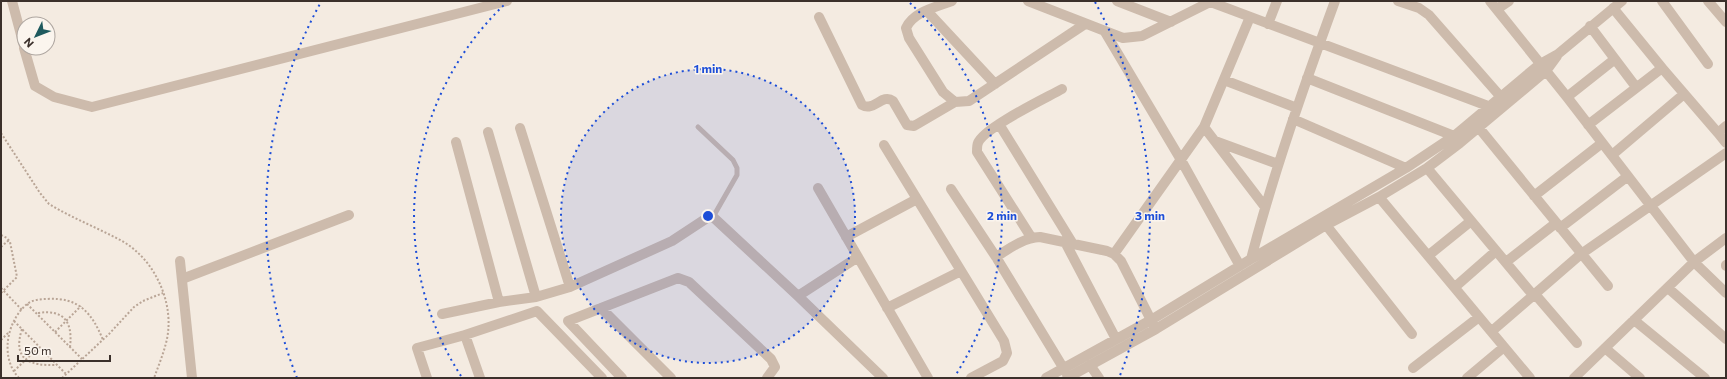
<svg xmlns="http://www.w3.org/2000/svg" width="1727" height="379" font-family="Commissioner,sans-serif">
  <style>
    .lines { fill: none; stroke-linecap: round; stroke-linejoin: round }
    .path { stroke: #b9a596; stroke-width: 2; stroke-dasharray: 2 2; stroke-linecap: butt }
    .service { stroke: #cdbbac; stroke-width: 5 }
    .minor { stroke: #cdbbac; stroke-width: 10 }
    .ring { fill: none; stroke: #1d4ed8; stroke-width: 2; stroke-dasharray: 2 4 }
    .centre { fill: #1d4ed8; stroke: #fbf5ee; stroke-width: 2 }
    .ring-label { font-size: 12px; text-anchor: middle; font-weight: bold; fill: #1d4ed8; stroke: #fbf5ee; stroke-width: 3; stroke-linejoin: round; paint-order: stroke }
  </style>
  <rect width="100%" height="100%" fill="#f4ebe1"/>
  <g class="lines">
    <path class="path" d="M1,133l39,60 9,11c23,14 49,24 73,37 34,19 54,65 44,102 -3,12 -8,24 -12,35
      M1,235l6,3 3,4 7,35 -16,16
      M1,247l8,-7
      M1,288l21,22
      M27,304l55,55
      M38,313c26,-4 35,9 32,34
      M14,321l52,53
      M22,329c-10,31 8,37 35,36
      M55,332l26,-26
      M1,340l8,-8
      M14,371l25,-24
      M19,378c-19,-20 -13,-56 8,-74 5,-4 13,-5 20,-5 32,-2 45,14 56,41
      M62,378l47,-44 25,-27 9,-6 20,-8"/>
    <path class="service" d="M698,127l35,33 4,8v7l-24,42"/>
    <path class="minor" d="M12,1l12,45
      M952,1c-16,6 -39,11 -46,27l3,10 34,54 12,10 14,-1 116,-77
      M1028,1l95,37 19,-2 68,-34
      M1117,1l54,21
      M1208,1l280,105
      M1398,1l21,7 10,7 71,81
      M1490,1l77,96 127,165 32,31
      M1662,1l46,63
      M1708,1l18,21
      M1497,9l12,-8
      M927,11l68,73
      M819,17l43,88c12,7 20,-12 31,-4l14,24 7,1 41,-24
      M1268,24l9,-23
      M1590,26l46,61
      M1105,32l76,128 59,106
      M24,48l11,38 19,11 38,10 415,-106
      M1662,68l56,65
      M1307,78l147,58
      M1224,80l73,28
      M1567,97l48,-38
      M1293,119l113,49
      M1475,123l133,163
      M999,124l74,120
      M1588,125l74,-57 -49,-60
      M1726,126l-8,7 8,10
      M1204,127l61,80
      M520,128l50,159
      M488,132l48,165
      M1215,141l63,23
      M456,142l43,160
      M884,145l120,196 3,12 -4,8 -32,17
      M1612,155l72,-61
      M1427,168l106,127
      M818,188l110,190
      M951,189l45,68 71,117
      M1534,196l68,-53
      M1379,197l151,181
      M1326,225l86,109
      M1560,228l68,-52
      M846,237l71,-38
      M1031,237l-54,-85c0,-3 0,-7 1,-9 5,-15 68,-45 84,-54
      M1065,242l51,97
      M1114,254l90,-127 46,-110
      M1429,255l42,-34
      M996,257c14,-9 27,-19 44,-20l67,14 7,3 7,7 33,65
      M1251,259c23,-88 53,-173 84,-258
      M180,261l12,117
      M1506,262l50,-39
      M1726,265v1
      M182,279l167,-64
      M1455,287l41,-36
      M1668,288l58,51
      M1534,293l43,50
      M798,296l60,-39
      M601,308l70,70
      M887,308l74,-37
      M442,314l57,-12 37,-5 34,-10 102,-46 35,-23 6,-1 85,79 85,82
      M1634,320l71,58
      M1492,331l89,-77 145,-101
      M465,335l15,43
      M1605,348l35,30
      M1090,365l9,13
      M1413,368l66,-51
      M427,378l-10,-30 48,-13 72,-24 65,67
      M622,378l-54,-57 110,-43 11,4 82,77 4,8 -8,11
      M1046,378l105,-58 100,-61 155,-91 48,-32 86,-72 18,-10 64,-53
      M1067,378l89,-49 170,-104 53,-28 48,-29 33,-25 86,-72 11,-15
      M1467,378l37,-31
      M1574,378l120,-116 32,-24"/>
  </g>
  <circle cx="708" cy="216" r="147" fill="#1d4ed8" fill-opacity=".12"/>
  <g class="ring">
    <circle cx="708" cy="216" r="147"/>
    <path d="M461 376A294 294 0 0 1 506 3M910 3A294 294 0 0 1 955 376"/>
    <path d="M297 378A442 442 0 0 1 321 2M1095 2A442 442 0 0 1 1119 378"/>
  </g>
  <circle cx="708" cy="216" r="6" class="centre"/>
  <g class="ring-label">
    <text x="708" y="73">1 min</text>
    <text x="1002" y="220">2 min</text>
    <text x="1150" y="220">3 min</text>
  </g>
  <rect width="1727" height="379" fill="none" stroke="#3b302b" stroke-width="4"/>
  <g transform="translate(36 36) rotate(227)"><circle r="19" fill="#fbf5ee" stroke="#aea6a0"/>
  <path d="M0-3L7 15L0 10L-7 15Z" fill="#1f5a5e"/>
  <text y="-6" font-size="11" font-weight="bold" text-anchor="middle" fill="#3b302b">N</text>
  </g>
  <path d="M18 355v6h92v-6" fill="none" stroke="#3b302b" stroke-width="2"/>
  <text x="24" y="355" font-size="12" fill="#3b302b" stroke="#fbf5ee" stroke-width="3" paint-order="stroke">50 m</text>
</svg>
